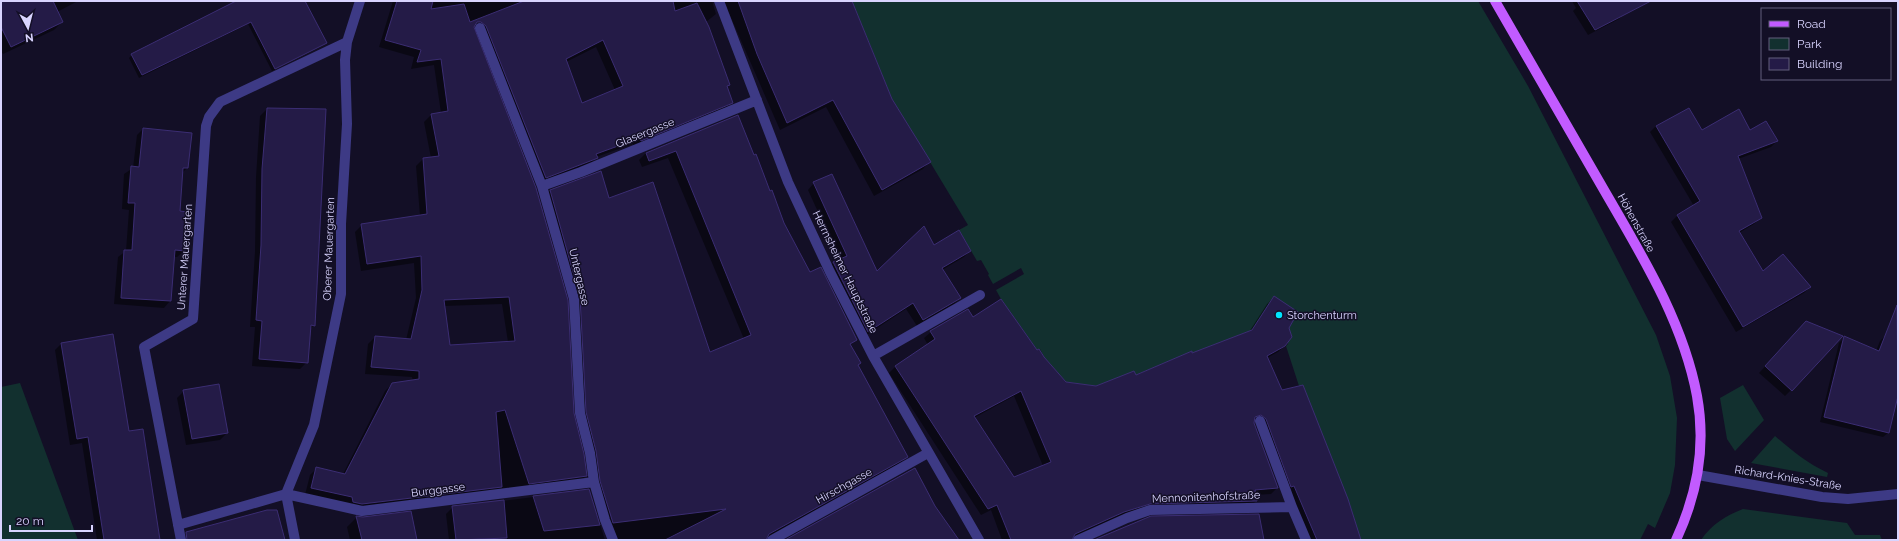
<svg xmlns="http://www.w3.org/2000/svg" width="1899" height="541" font-family="Raleway,sans-serif">
  <style>
    .green { fill: #12302f }
    .shadow { fill: #0007; fill-rule: evenodd }
    .building { fill: #241b47; stroke: #3b2d73; fill-rule: evenodd }
    .lines { fill: none; stroke-linecap: round; stroke-linejoin: round }
    .minor { stroke: #3d3a85; stroke-width: 10 }
    .major { stroke: #c25bff; stroke-width: 10 }
    .poi-dot { fill: #00e5ff; stroke: #130f26; stroke-width: 1.5 }
    .labels { text-anchor: middle; dominant-baseline: central; stroke-width: 3; stroke-linejoin: round; paint-order: stroke }
    .street-label { font-size: 11px; fill: #d9d4ff; stroke: #130f26 }
    .poi-label { font-size: 11px; fill: #d9d4ff; stroke: #130f26; text-anchor: start }
  </style>
  <rect width="100%" height="100%" fill="#130f26"/>
  <path class="green" d="M852,1h626l50,85 128,249 14,41 7,42 -2,47 -5,28 -15,35 -7,-4 -8,16h-279l-35,-96 -27,-58 -13,-40 2,-2 -1,-3 -28,-22 -4,10 -62,24 -1,-1 -56,23 -2,-3 -38,14 -30,-4 -22,-25 -4,-8 -3,1 -36,-51 -5,-9 28,-16 -3,-6 -28,16 -5,-9 1,-1 -8,-14 -4,1 -18,-31 9,-5 -76,-126z
    M20,383l58,157h-77v-153z
    M1743,385l21,35 -29,31 -8,-12 -7,-41z
    M1775,436c19,16 30,26 53,37l-1,4 -76,-14z
    M1743,509l104,14 8,12h25l2,5h-181c11,-16 24,-24 42,-31z"/>
  <path class="shadow" d="M1,1h77l-21,11 5,10 -8,8 -51,24 -2,-3z
    M238,1h66l22,42 -4,3 -50,25 -24,-47 -109,54 -10,-20 3,-3z
    M393,1h319l4,13 -10,8 23,63 -3,2 6,15 -7,7 -91,38 -1,-3 -37,13 -6,8 -51,19 -60,-151 -5,-5 99,386 13,62 -7,7 -224,28 -50,-16 5,-20 7,-7 26,6 42,-83 7,-7 21,-3 -1,-4 -47,-3 3,-30 7,-7 31,3 10,-42 -2,-35 -53,8 -6,-39 7,-7 58,-9 -4,-50 7,-7 8,-1 -7,-36 7,-7 10,-2 -7,-48 -23,4 3,-12 -35,-10zM596,47l19,43 -33,14 -16,-42zM502,304l6,38 -59,4 -5,-40z
    M712,1h138l19,41 22,58 38,62 -6,7 -49,27 -48,-89 -46,23 -51,-117z
    M1572,1h46l7,12 -6,6 -31,16 -15,-24 3,-3z
    M267,109l47,216 -4,4 -3,33 -7,7 -48,-3 3,-39h-5l5,-75 1,-75 4,-61z
    M737,116l46,108 26,49 47,66 -6,6 7,20 50,91 -7,7 -135,77h-155l-20,-81 -16,-154 -31,-107 7,-7 59,8 100,155 35,-15 -76,-181 -26,9 -3,-7 7,-7z
    M1656,126l46,5h48l27,10 -6,6 -33,12 22,59 -6,6 -15,9 24,40 47,14 -6,6 -68,39 -65,-110 7,-7 16,-9 -44,-74z
    M143,129l44,39 -5,5 -3,39 5,39 -7,6h-3l-4,44 -6,7 -50,-4 4,-47 8,-6 3,-41 -7,-1 2,-35 9,-6 4,-33z
    M814,183l63,90 57,-27 36,5 -6,6 -22,13 18,28 -6,6 -37,22 -11,-17 -44,29 -35,-69 6,-6 7,-3 -32,-70z
    M1274,297l14,31 -3,17 -7,7 -11,6 14,33 66,108 14,41h-53l-48,-115 -7,-5v3l24,65 -6,6 -16,1 1,6 -6,6 -109,3 -24,8 -46,22h-69l-11,-30 -10,5 -92,-142 6,-6 33,-22 -4,-7 7,-6 42,-13 63,33 30,31 30,4 39,-11 114,-44 18,-28zM1014,396l29,70 -29,12 -40,-60z
    M1800,329l-9,61 -6,6 -26,-23z
    M1885,336l13,6v51l-10,40 -5,4 -63,-15 19,-79 5,-5 32,13 4,-10z
    M62,343l97,197h-62l-15,-97 -12,2 -15,-95z
    M184,391l43,42 -7,7 -34,5 -9,-47z
    M589,490l16,50h-156l-3,-26 7,-7z
    M357,517l59,23h-66l-3,-13z"/>
  <path class="building" d="M1,1h52l10,21 -52,25 -10,-20z
    M236,1h69l22,42 -52,26 -24,-47 -109,53 -11,-21z
    M397,1h36l-2,8 33,-5 6,18 54,-21h149l2,10 22,-8 12,24 21,58 -3,1 6,17 -92,38 -1,-3 -44,16 2,4 -52,20 -60,-152 -5,-4h-4l-3,5 62,161 32,112 6,113 10,41 3,22 -58,8 -24,-74 -9,2 6,75 -140,17 -9,-2 -1,-5 -41,-9 5,-21 29,7 47,-91 27,-4v-8l-48,-4 4,-31 36,3 11,-49 -1,-34 -54,8 -6,-40 66,-10 -4,-56 16,-2 -8,-42 17,-3 -7,-52 -24,3 4,-12 -36,-10zM603,40l20,46 -41,17 -16,-44zM509,297l6,44 -65,4 -6,-45z
    M738,1h114l40,98 39,63 -49,28 -49,-90 -46,23 -30,-69z
    M1577,1h74l-56,29z
    M267,108l59,1 -11,217 -4,-1 -3,38 -49,-4 3,-38 -6,-1 5,-75 1,-76z
    M1689,108l13,22 37,-21 11,21 16,-9 12,20 -40,15 24,62 -23,13 24,40 20,-17 28,33 -68,40 -66,-112 23,-14 -44,-75z
    M738,115l16,40 2,-1 14,37 2,-1 12,33 26,49 11,-5 36,73 -7,4 11,19 -3,2 50,92 -139,77 -3,6h-101l61,-31 -113,14 -13,-42 -4,-30 -10,-39 -6,-115 -30,-107 51,-19 8,27 44,-16 57,170 41,-17 -75,-184 -27,10 -3,-8z
    M143,128l49,5 -4,35h-5l-3,43 7,1 -2,39 -10,-1 -4,51 -50,-3 3,-48h8l3,-47h-7l3,-37 8,1z
    M832,174l45,97 47,-45 10,19 25,-15 12,21 -29,17 19,30 -38,22 -10,-17 -45,29 -35,-70 14,-6 -34,-74z
    M1274,296l24,16 -9,16 3,9 -7,9 -18,10 15,34 21,-5 45,114 13,41h-44l-23,-54 -3,1 -25,-68 -5,-4 -6,2 -1,6 24,65 -23,2 2,11 -107,3 -26,8 -49,22 -3,6h-61l-14,-35 -9,4 -93,-143 40,-27 -5,-8 38,-22 5,8 28,-18 36,51 2,-1 5,8 22,25 30,4 38,-15 2,4 56,-24v2l60,-23zM1021,391l30,71 -37,15 -40,-61z
    M1897,305l1,91 -9,37 -65,-16 20,-81 35,15z
    M1806,321l37,15 -51,55 -27,-25z
    M113,334l16,97 14,-2 17,111h-56l-16,-103 -11,2 -16,-96z
    M219,384l9,49 -36,6 -9,-49z
    M915,468l20,38 24,34h-174z
    M589,489l11,36 -56,6 -11,-35z
    M504,500l3,38 -51,2 -4,-34z
    M267,510h10l8,30h-98l-1,-8z
    M411,511l6,29h-55l-6,-24 7,1z
    M1259,514l5,26h-170l57,-24z"/>
  <g class="lines">
    <path class="minor" d="M719,1l69,181 42,90 43,84 106,184
      M480,28l62,158 32,113 6,114 10,40 4,29 11,38 8,20
      M542,186l39,-14 176,-72
      M873,356l107,-61
      M1260,421l32,86
      M1698,475l124,22 26,2 50,-5
      M178,525l108,-31 76,17 232,-29
      M181,540l-37,-193 49,-28 13,-193 3,-9 11,-15 127,-60
      M295,540l-9,-46 28,-69 27,-131v-70l6,-100 -2,-64 2,-18 13,-41
      M772,540l156,-87
      M1078,540l49,-22 23,-8 142,-3 14,33"/>
    <path class="major" d="M1495,1c36,63 73,126 109,189 37,64 79,131 93,206 9,49 0,99 -21,144"/>
  </g>
  <circle class="poi-dot" cx="1279" cy="315" r="4"/>
  <g class="labels">
    <g class="street-label">
      <text transform="translate(645 133) rotate(-22)">Glasergasse</text>
      <text transform="translate(1636 223) rotate(61)">Höhenstraße</text>
      <text transform="translate(329 249) rotate(-88)">Oberer Mauergarten</text>
      <text transform="translate(185 257) rotate(-86)">Unterer Mauergarten</text>
      <text transform="translate(845 272) rotate(64)">Herrnsheimer Hauptstraße</text>
      <text transform="translate(579 277) rotate(77)">Untergasse</text>
      <text transform="translate(1788 478) rotate(9)">Richard-Knies-Straße</text>
      <text transform="translate(844 486) rotate(-29)">Hirschgasse</text>
      <text transform="translate(438 490) rotate(-7)">Burggasse</text>
      <text transform="translate(1206 497) rotate(-2)">Mennonitenhofstraße</text>
    </g>
    <g class="poi-label">
      <text x="1287" y="315">Storchenturm</text>
    </g>
  </g>
  <rect width="1899" height="541" fill="none" stroke="#d9d4ff" stroke-width="4"/>
  <rect x="1761" y="8" width="130" height="72" fill="#130f26" stroke="#625e7d"/>
  <rect x="1769" y="21" width="20" height="6" fill="#c25bff" stroke="#625e7d"/>
  <text x="1797" y="28" font-size="12" fill="#d9d4ff">Road</text>
  <rect x="1769" y="38" width="20" height="12" fill="#12302f" stroke="#625e7d"/>
  <text x="1797" y="48" font-size="12" fill="#d9d4ff">Park</text>
  <rect x="1769" y="58" width="20" height="12" fill="#241b47" stroke="#625e7d"/>
  <text x="1797" y="68" font-size="12" fill="#d9d4ff">Building</text>
  <g transform="translate(28 28) rotate(173)" stroke="#130f26" stroke-width="3" paint-order="stroke">
  <path d="M0-3L7 15L0 10L-7 15Z" fill="#d9d4ff"/>
  <text y="-6" font-size="11" font-weight="bold" text-anchor="middle" fill="#d9d4ff">N</text>
  </g>
  <path d="M10 525v6h82v-6" fill="none" stroke="#d9d4ff" stroke-width="2"/>
  <text x="16" y="525" font-size="12" fill="#d9d4ff" stroke="#130f26" stroke-width="3" paint-order="stroke">20 m</text>
</svg>
